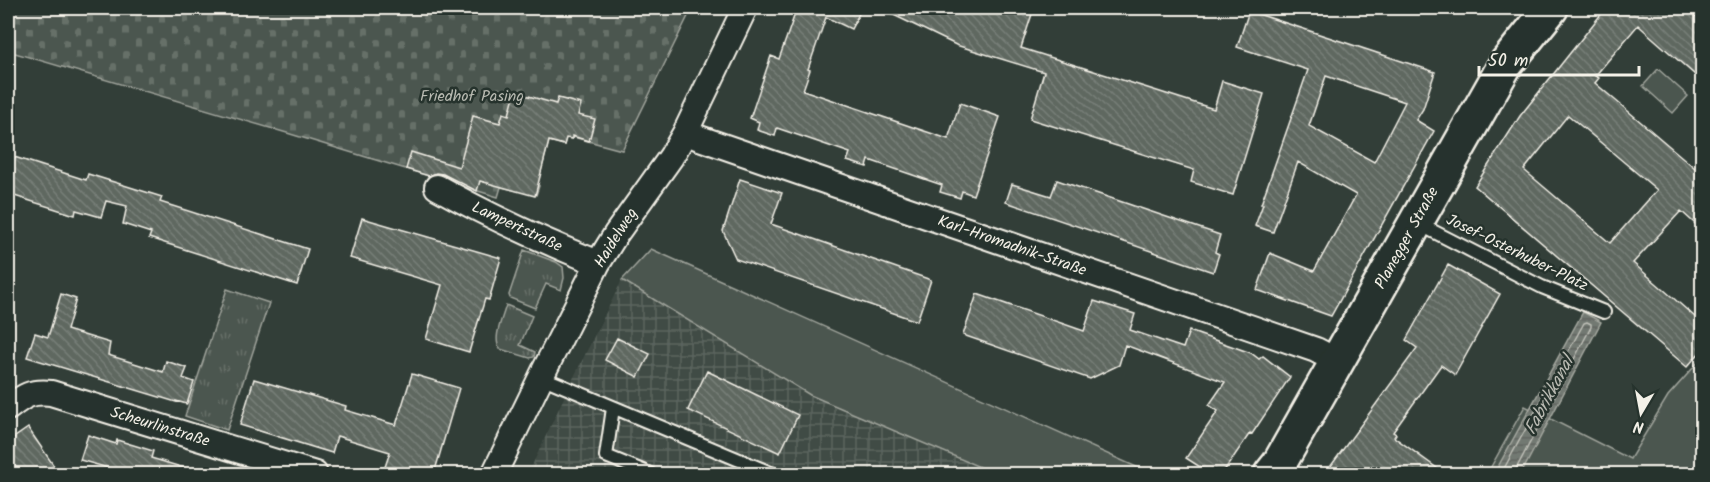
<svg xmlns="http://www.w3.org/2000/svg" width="1710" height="482" font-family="Kalam,sans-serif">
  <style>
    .industrial { fill: url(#industrial-grid) }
    .grass { fill: url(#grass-tufts); stroke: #a0a49c; stroke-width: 1.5 }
    .cemetery { fill: url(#cemetery-stones); stroke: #a0a49c; stroke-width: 1.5 }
    .green { fill: #4c564f; stroke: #a0a49c; stroke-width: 1.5 }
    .water { fill: url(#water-rules); stroke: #a6a9a1; stroke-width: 1.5 }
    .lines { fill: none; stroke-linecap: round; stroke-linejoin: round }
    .shore { stroke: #c0c1b9; stroke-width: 1.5 }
    .building { fill: url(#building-back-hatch); stroke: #f4f1e8; stroke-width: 1.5; fill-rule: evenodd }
    .lane-casing { stroke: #f4f1e8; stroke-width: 16 }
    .street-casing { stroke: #f4f1e8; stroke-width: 28 }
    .secondary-casing { stroke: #f4f1e8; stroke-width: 38 }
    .lane { stroke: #26332d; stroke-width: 12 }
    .street { stroke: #26332d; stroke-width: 24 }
    .secondary { stroke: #26332d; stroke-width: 33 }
    .labels { text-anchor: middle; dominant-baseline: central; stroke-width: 5; stroke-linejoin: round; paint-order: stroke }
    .park-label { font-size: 16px; fill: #b9bbb2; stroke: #26332d }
    .street-label { font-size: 16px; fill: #f4f1e8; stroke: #26332d }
    .water-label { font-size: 18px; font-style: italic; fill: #babbb3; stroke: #26332d }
  </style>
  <defs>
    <pattern id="industrial-grid" width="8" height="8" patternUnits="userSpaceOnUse" patternTransform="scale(1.5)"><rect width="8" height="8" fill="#404b44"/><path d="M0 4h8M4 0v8" fill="none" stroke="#5c655f"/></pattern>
    <pattern id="grass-tufts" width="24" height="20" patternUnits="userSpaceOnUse" patternTransform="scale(1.5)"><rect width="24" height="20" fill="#4c564f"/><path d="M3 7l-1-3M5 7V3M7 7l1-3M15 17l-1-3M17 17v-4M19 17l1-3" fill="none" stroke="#666f68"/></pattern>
    <pattern id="cemetery-stones" width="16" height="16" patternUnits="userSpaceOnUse" patternTransform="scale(1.5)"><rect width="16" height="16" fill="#4c564f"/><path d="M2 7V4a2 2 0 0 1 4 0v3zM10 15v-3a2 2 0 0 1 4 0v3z" fill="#666f68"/></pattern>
    <pattern id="water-rules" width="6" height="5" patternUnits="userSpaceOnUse" patternTransform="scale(1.5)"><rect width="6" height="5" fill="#727972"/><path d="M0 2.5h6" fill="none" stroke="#60635e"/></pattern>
    <pattern id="building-back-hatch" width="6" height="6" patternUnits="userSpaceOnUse" patternTransform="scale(1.5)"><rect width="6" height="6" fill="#5f6861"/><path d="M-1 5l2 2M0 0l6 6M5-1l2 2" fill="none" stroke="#777e78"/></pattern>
  </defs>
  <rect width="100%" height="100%" fill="#323e38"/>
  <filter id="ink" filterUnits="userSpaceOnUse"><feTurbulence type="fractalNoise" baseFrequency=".0167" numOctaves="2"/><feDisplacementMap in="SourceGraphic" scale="12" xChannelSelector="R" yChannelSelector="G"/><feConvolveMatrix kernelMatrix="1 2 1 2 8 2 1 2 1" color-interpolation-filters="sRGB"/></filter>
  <g filter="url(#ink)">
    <path class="industrial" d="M622,280l188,115 186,79h-468l40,-85z"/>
    <path class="grass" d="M524,250l32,12 7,5 1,11 -3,12 -15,-6 -11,24 -25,-10 -1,-3z
      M227,289l42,14 -42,127 -42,-14z
      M506,305l26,11 -12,29 15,7 -1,5 -4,1 -30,-9c-8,-11 3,-32 6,-44z"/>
    <path class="cemetery" d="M8,8h684l-70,142 -49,-13 -1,2 -6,-1 -2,7 -15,-4 -12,45h2l-3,9 -35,-8 -3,10 -211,-64 -279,-82z"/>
    <path class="green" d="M1658,69l30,27 -15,17 -30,-27z
      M651,249l501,225h-156l-186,-79 -188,-115z
      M1702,358v116h-215l38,-68 105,53 38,-63z"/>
    <path class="water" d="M1583,312l18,10 -80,152h-27z"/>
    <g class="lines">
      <path class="shore" d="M1501,474l83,-151 3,-1 4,2v3l-75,142v5"/>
    </g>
    <path class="building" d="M797,8h65l-11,21 -25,-12 -18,52 2,1 -7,20 145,49 12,-36 40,14 -27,78 -11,-4 -2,7 -20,-6 2,-7 -73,-25 -2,7 -20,-6 3,-8 -73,-25 -2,8 -18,-6 2,-8 -9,-4 21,-62 8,3z
      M879,8h134l19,6 -11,34 193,61 8,-28 42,13 -31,101 -42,-13 3,-12 -164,-51 14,-47 -88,-27z
      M1606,8h80l16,13v60l-64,-56 -43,51 4,2 -4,5 107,91v56l-21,-19 -48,52 69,60v27l-15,17 -212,-181 45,-70zM1568,115l89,75 -47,53 -86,-73z
      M1249,11l186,61 -12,37 -7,11 18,11 -103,185 -74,-26 13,-37 44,18 42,-76 -58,-33 -25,70 -18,-6 8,-22h-2l47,-134 -71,-23zM1326,76l79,26 -31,60 -65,-36z
      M515,92l41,12 2,-6 23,6 -3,11 17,4 -6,22 -17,-5v3l-6,-1 -2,7 -15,-4 -14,55 -55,-15 -3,10 -34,-17 -7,-1 -7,3 -23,-7 5,-17 48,15 14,-51 27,7 3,-10 6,2z
      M8,155l78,25 2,-6 74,23 -2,5 148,47 -11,36 -148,-47 2,-5 -28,-9 4,-18 -21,-5 -5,16 -25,-7 -1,5 -67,-21z
      M740,179l42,14 -11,31 160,56 -14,41 -181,-62 -13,-28z
      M1057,180l163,55 -5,17 4,2 -6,18 -207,-70 6,-18 39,12z
      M362,218l139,40 -12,42 -4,-1 -16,53 -43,-13 16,-54 -92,-27z
      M1448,265l52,29 -45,81 -14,-10 -48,67 3,2 -2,3 51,37h-61l-11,-8 -6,8h-42l92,-126 -11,-8z
      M61,294l15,5 -9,31 43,13 -2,12 55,17 3,-11 21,7 -4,10 11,4 -7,22 -11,-3v1l-149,-45 8,-24 13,4z
      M977,294l107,37 10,-30 41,13 -5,16 53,18 6,-17 62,22 8,6 4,-3 27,21 -38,57 -2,-1 -28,41h-11l-25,-16 32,-47 -9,-6 16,-23 -100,-37 -6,20 -29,14 -127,-44z
      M617,338l33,16 -12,23 -33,-17z
      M707,371l91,44 -18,38 -92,-43z
      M412,374l47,14 -25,86h-35l-15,-4 6,-18 -53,-16 -5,17 -92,-28 14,-46 92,27 -1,4 51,15z
      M28,428l26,38 -12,8h-34v-32z
      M88,435l28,9 1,-4 36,11 -2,7 40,12 -1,4h-61l-49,-14z"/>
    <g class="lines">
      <defs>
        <path id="lane" d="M1417,223l125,64 62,25
          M541,377l232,97
          M613,408l-7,48 44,18"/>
        <path id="street" d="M685,133l631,217 21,11
          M437,187c52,29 106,54 161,76
          M8,408c16,-12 22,-17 43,-15l264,81
          M494,474l51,-105 53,-106 18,-29 55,-77 14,-24 60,-125"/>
        <path id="secondary" d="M1271,474l8,-10 226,-399 46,-57"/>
      </defs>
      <use href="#lane" class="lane-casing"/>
      <use href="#street" class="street-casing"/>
      <use href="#secondary" class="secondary-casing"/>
      <use href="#lane" class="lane"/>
      <use href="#street" class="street"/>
      <use href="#secondary" class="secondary"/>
    </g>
  </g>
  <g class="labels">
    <g class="park-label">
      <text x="472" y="96">Friedhof Pasing</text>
    </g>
    <g class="street-label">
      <text transform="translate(517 227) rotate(25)">Lampertstraße</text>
      <text transform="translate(616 238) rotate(-58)">Haidelweg</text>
      <text transform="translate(1407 238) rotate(-61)">Planegger Straße</text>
      <text transform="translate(1012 246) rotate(19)">Karl-Hromadnik-Straße</text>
      <text transform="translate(1517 253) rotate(26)">Josef-Osterhuber-Platz</text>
      <text transform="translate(160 427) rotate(17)">Scheurlinstraße</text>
    </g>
    <g class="water-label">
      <text transform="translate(1550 396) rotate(-62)">Fabrikkanal</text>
    </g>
  </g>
  <rect width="1710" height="482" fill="none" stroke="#26332d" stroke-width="30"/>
  <rect x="15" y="15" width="1680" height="452" fill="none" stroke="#f4f1e8" stroke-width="2" filter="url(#ink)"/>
  <g transform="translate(1641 413) rotate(190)" stroke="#26332d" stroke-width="4.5" paint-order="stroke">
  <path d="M0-4.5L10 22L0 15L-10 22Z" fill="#f4f1e8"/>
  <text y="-9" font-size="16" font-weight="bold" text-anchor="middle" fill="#f4f1e8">N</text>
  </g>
  <path d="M1479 66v9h160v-9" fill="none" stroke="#f4f1e8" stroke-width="3"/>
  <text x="1488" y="66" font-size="18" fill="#f4f1e8" stroke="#26332d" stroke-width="4.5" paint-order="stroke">50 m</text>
</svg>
